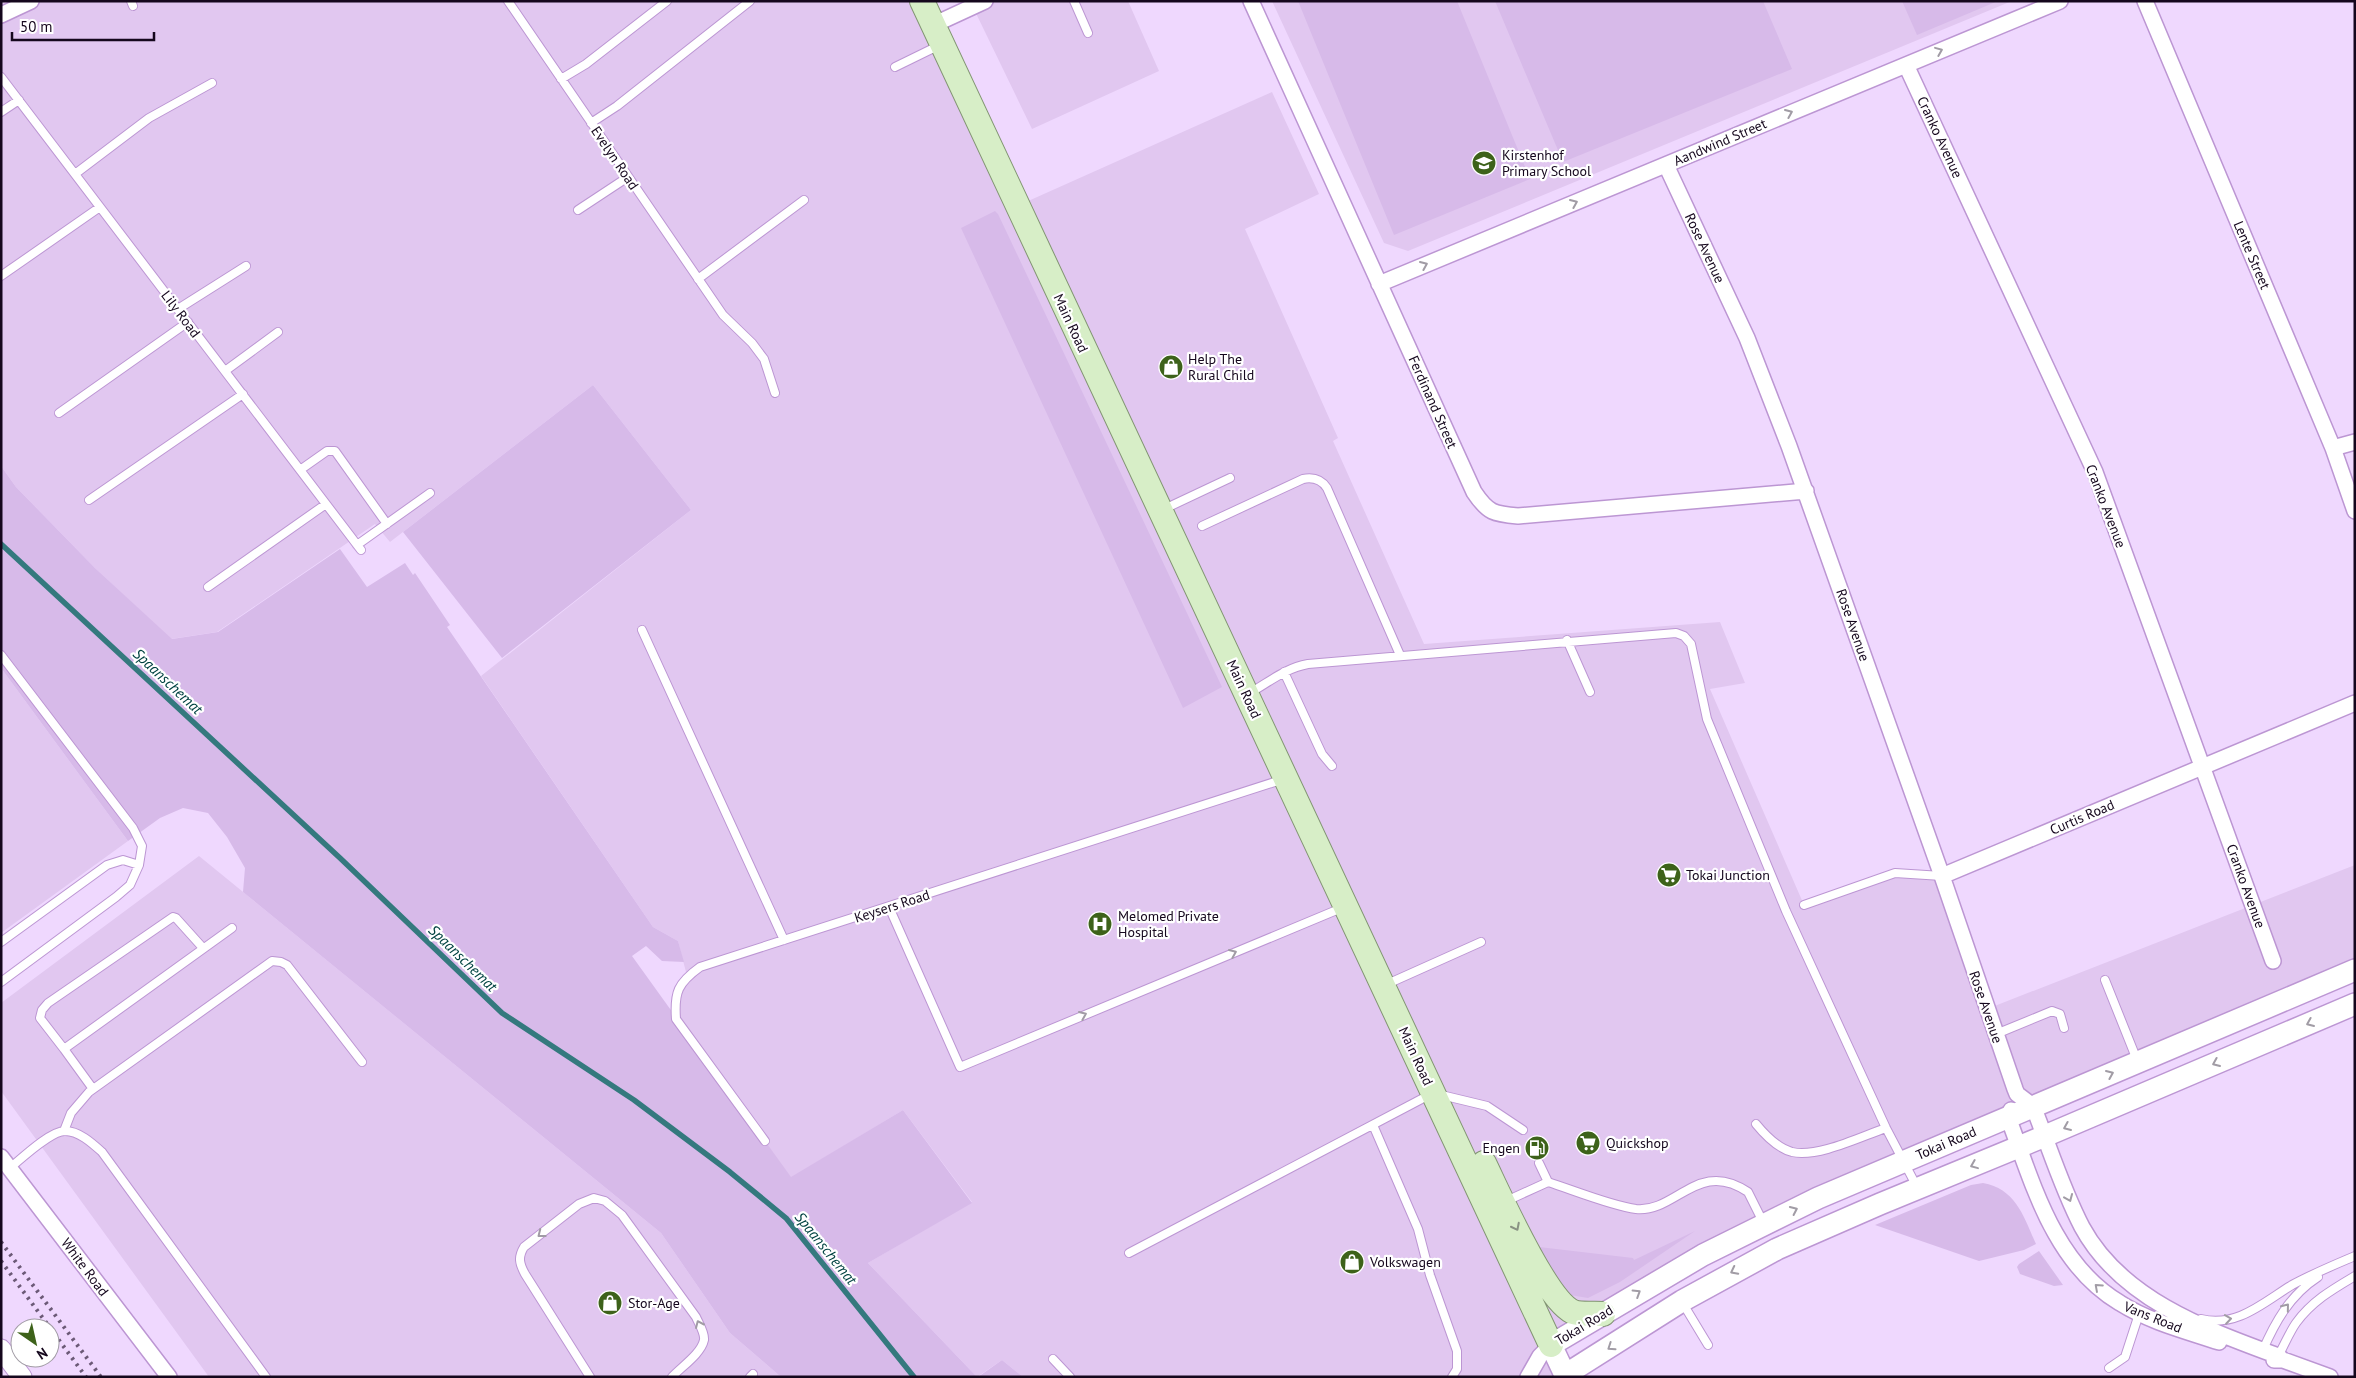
<svg xmlns="http://www.w3.org/2000/svg" width="2356" height="1378" font-family="'PT Sans',sans-serif">
  <style>
    .built { fill: #e1c7f0 }
    .green { fill: #d7bae9 }
    .lines { fill: none; stroke-linecap: round; stroke-linejoin: round }
    .stream { stroke: #34797e; stroke-width: 5.5 }
    .service-casing { stroke: #bc96d3; stroke-width: 10 }
    .minor-casing { stroke: #bc96d3; stroke-width: 18 }
    .tertiary-casing { stroke: #bc96d3; stroke-width: 21 }
    .secondary-casing { stroke: #bc96d3; stroke-width: 24 }
    .primary-casing { stroke: #829573; stroke-width: 26 }
    .service { stroke: #fff; stroke-width: 8 }
    .minor { stroke: #fff; stroke-width: 15 }
    .tertiary { stroke: #fff; stroke-width: 19 }
    .secondary { stroke: #fff; stroke-width: 21 }
    .primary { stroke: #d7eec7; stroke-width: 24 }
    .rail { stroke: #6b5976; stroke-width: 4; stroke-dasharray: 2.5 5; stroke-linecap: butt }
    .oneway { stroke: #a19ca5 }
    .oneway2 { stroke: #899283 }
    .labels { text-anchor: middle; dominant-baseline: central; stroke-width: 4.5; stroke-linejoin: round; paint-order: stroke }
    .street-label { font-size: 14px; fill: #15071d; stroke: #fff }
    .poi-label { font-size: 14px; fill: #15071d; stroke: #fff; text-anchor: start }
    .water-label { font-size: 15px; font-style: italic; fill: #004241; stroke: #fff }
  </style>
  <rect width="100%" height="100%" fill="#efd8fe"/>
  <path class="built" d="M1,1h921l95,205 255,-114 47,102 -74,35 93,209 -5,3 91,203 296,-22 25,61 -35,6 94,216 91,-32 47,3 45,133 368,-144v105l-424,179 -380,196 15,32h-543l-21,-17 -25,17 -109,-114 104,-61 -69,-92 -112,68 -115,-159 -1,-17 12,-26 -9,-35 -25,-14 -172,-251 210,-166 -98,-125 -203,157 -15,-18 -158,108 -46,7 -76,-71 -79,-81 -15,-21z
    M970,1h158l31,70 -127,58z
    M1272,1h740l-604,250 -24,-8z
    M1,668l127,173 -127,92z
    M199,856l462,377 69,100 51,44h-572l-208,-286v-88z"/>
  <path class="green" d="M1298,1h159l73,178 -136,56z
    M1495,1h268l29,68 -229,93z
    M1902,1h96l-81,34z
    M995,211l3,3 224,473 -39,21 -222,-480z
    M593,385l98,125 -189,148 -99,-126z
    M1,466l15,21 79,81 77,71 46,-7 122,-83 27,38 38,-24 8,12 2,-2 35,52 -3,2 206,300 25,14 6,21 -22,-1 -16,-15 -14,10 159,221 112,-67 69,93 -104,60 109,114h-196l-51,-44 -69,-100 -418,-341 2,-24 -18,-31 -19,-24 -25,-5 -23,10 -32,23 -127,-173z
    M1983,1183c33,6 41,34 53,61l-12,6 -45,11 -104,-36 96,-40z
    M1695,1231l-75,51 -32,16 -18,-3 -15,-14 -16,-34 94,11 1,2z
    M2039,1251l24,34 -9,1 -34,-12 -3,-7 2,-3z
    M1002,1360l21,17h-45z"/>
  <g class="lines">
    <path class="stream" d="M1,544l339,314 162,155 132,87 96,72 56,46 128,159"/>
    <defs>
      <path id="service" d="M131,1l2,5
        M508,1l215,314 29,28 12,16 11,34
        M1074,1l14,32
        M895,67l45,-22
        M1,77l360,473
        M561,79l25,-15 81,-63
        M1,112l18,-12
        M591,123l26,-17 133,-105
        M75,174l74,-56 63,-35
        M578,210l50,-33
        M1,276l99,-69
        M698,279l106,-79
        M178,309l68,-43
        M225,371l53,-39
        M59,413l129,-91
        M300,470l27,-19h8l52,73
        M89,500l154,-106
        M1162,510l68,-32
        M1202,526l101,-47c10,-2 18,0 24,9l73,167
        M357,545l73,-52
        M208,587l118,-83
        M642,630l142,310
        M1567,640l23,52
        M1,655l132,173 9,18 -3,19
        M1284,672l38,82 10,12
        M1248,694c20,-11 37,-26 60,-30l368,-31 8,3 7,8 16,75 79,192 100,217 31,59
        M1804,905l91,-32 47,3
        M889,907l71,160 384,-160
        M1,942l106,-77 16,-5 16,5 -9,20 -14,12 -115,85
        M2105,980l32,80
        M1385,985l96,-43
        M1996,1034l56,-23 8,3 4,14
        M64,1049l-24,-31 2,-8 6,-7 125,-86 3,1 27,30
        M93,1089l-29,-40 168,-121
        M1756,1124c9,11 21,24 36,28 26,6 70,-16 94,-24
        M1373,1125l45,104 12,46 27,76v18l-5,8
        M64,1131l7,-18 18,-21 183,-131 9,1 6,3 75,97
        M765,1141l-89,-122c-2,-27 2,-36 24,-52l584,-188
        M1539,1163l9,19c25,8 64,24 88,27 40,4 62,-51 112,-17l16,32
        M10,1168c11,-9 40,-37 55,-37 14,0 27,12 37,21l164,225
        M1504,1202l44,-20
        M1129,1253l304,-160 54,13 36,24
        M1682,1302l26,43
        M2201,1319c36,9 63,-17 91,-34 20,-11 42,-20 63,-29
        M2262,1352c13,-30 28,-57 56,-75
        M2277,1358c7,-12 12,-25 19,-35 16,-22 37,-34 59,-47
        M1053,1359l17,18
        M2109,1368l16,-11 14,-43
        M590,1377l-65,-103c-6,-11 -7,-17 -1,-27l55,-43 15,-6 11,3 17,14 74,102c3,7 9,16 8,23 -3,14 -23,27 -32,37
        M750,1377l3,-3"/>
      <path id="minor" d="M1251,1l223,491c14,21 20,22 44,24l288,-25
        M2145,1l188,447 22,63
        M1,15l30,-14
        M933,25l52,-24
        M1906,65l189,407 178,489
        M1666,165l81,173 42,108 153,430 73,213 2,5 16,12c16,40 29,83 49,121 39,72 123,102 196,129l5,4
        M1379,284l681,-283
        M2333,448l22,-6
        M1942,876l413,-173
        M2011,1110l-3,7c25,67 46,147 112,186 30,19 66,28 99,39
        M1,1157l168,220
        M2274,1360h9l47,17
        M1528,1377l12,-21 11,-11"/>
      <path id="tertiary" d="M1,1349l21,28"/>
      <path id="secondary" d="M1565,1375l117,-74 95,-52 103,-45 165,-68 310,-132
        M1566,1377l-15,-32 152,-90 115,-57 537,-228"/>
      <path id="primary" d="M922,1l629,1344
        M1484,1163c15,31 61,136 89,149 8,3 21,1 30,2"/>
    </defs>
    <use href="#service" class="service-casing"/>
    <use href="#minor" class="minor-casing"/>
    <use href="#tertiary" class="tertiary-casing"/>
    <use href="#secondary" class="secondary-casing"/>
    <use href="#primary" class="primary-casing"/>
    <use href="#service" class="service"/>
    <use href="#minor" class="minor"/>
    <use href="#tertiary" class="tertiary"/>
    <use href="#secondary" class="secondary"/>
    <use href="#primary" class="primary"/>
    <path class="rail" d="M1,1242l100,135
      M1,1261l85,116"/>
  </g>
  <defs><path id="oneway-chevron" d="M-2-3.5L2.5 0L-2 3.5" fill="none" stroke-width="1.6" stroke-linecap="round" stroke-linejoin="round" transform="scale(1.25)"/></defs>
  <g class="oneway">
    <use href="#oneway-chevron" transform="translate(1939 51) rotate(-22)"/>
    <use href="#oneway-chevron" transform="translate(1789 113) rotate(-23)"/>
    <use href="#oneway-chevron" transform="translate(1574 203) rotate(-23)"/>
    <use href="#oneway-chevron" transform="translate(1424 265) rotate(-23)"/>
    <use href="#oneway-chevron" transform="translate(1233 953) rotate(-23)"/>
    <use href="#oneway-chevron" transform="translate(1083 1015) rotate(-23)"/>
    <use href="#oneway-chevron" transform="translate(2310 1023) rotate(157)"/>
    <use href="#oneway-chevron" transform="translate(2216 1063) rotate(157)"/>
    <use href="#oneway-chevron" transform="translate(2110 1074) rotate(-23)"/>
    <use href="#oneway-chevron" transform="translate(2067 1127) rotate(157)"/>
    <use href="#oneway-chevron" transform="translate(1974 1165) rotate(158)"/>
    <use href="#oneway-chevron" transform="translate(2069 1198) rotate(67)"/>
    <use href="#oneway-chevron" transform="translate(1794 1210) rotate(-25)"/>
    <use href="#oneway-chevron" transform="translate(541 1234) rotate(142)"/>
    <use href="#oneway-chevron" transform="translate(1734 1271) rotate(153)"/>
    <use href="#oneway-chevron" transform="translate(2098 1287) rotate(-138)"/>
    <use href="#oneway-chevron" transform="translate(1637 1293) rotate(-32)"/>
    <use href="#oneway-chevron" transform="translate(2286 1307) rotate(-51)"/>
    <use href="#oneway-chevron" transform="translate(2228 1319) rotate(-8)"/>
    <use href="#oneway-chevron" transform="translate(699 1324) rotate(-114)"/>
    <use href="#oneway-chevron" transform="translate(1611 1347) rotate(146)"/>
  </g>
  <use class="oneway2" href="#oneway-chevron" transform="translate(1516 1227) rotate(63)"/>
  <defs>
    <symbol id="school-disc" viewBox="-11 -11 22 22"><circle r="9.5" fill="#3d621a" stroke="#fff"/><path d="M0-5L7-2L0 1L-7-2ZM-4 1L0 2.5L4 1V4Q0 6-4 4Z" fill="#fff"/></symbol>
    <symbol id="shop-disc" viewBox="-11 -11 22 22"><circle r="9.5" fill="#3d621a" stroke="#fff"/><path d="M-5-2.5h2.3a2.7 3.5 0 0 1 5.4 0H5L5.5 6h-11ZM-1.5-2.5h3a1.5 2.3 0 0 0-3 0Z" fill="#fff"/></symbol>
    <symbol id="supermarket-disc" viewBox="-11 -11 22 22"><circle r="9.5" fill="#3d621a" stroke="#fff"/><path d="M-6-5.5h2.5l.6 2H6L4.5 2H-2.5L-4.4-4H-6ZM-1.5 3.2a1.3 1.3 0 1 0 .1 0ZM3 3.2a1.3 1.3 0 1 0 .1 0Z" fill="#fff"/></symbol>
    <symbol id="hospital-disc" viewBox="-11 -11 22 22"><circle r="9.5" fill="#3d621a" stroke="#fff"/><path d="M-5-5h3v3.5h4V-5h3V5h-3V1.5h-4V5h-3Z" fill="#fff"/></symbol>
    <symbol id="fuel-disc" viewBox="-11 -11 22 22"><circle r="9.5" fill="#3d621a" stroke="#fff"/><path d="M-5.5-6h7V0h2V4h1.3V-2.5L3-4.5l.8-.8L6-3V5H2.5V1h-1V6h-7ZM-4.2-4.7v3.2H.2V-4.7Z" fill="#fff"/></symbol>
  </defs>
  <g fill-rule="evenodd">
    <use href="#school-disc" x="1470" y="149" width="28" height="28"/>
    <use href="#shop-disc" x="1157" y="353" width="28" height="28"/>
    <use href="#supermarket-disc" x="1655" y="861" width="28" height="28"/>
    <use href="#hospital-disc" x="1086" y="910" width="28" height="28"/>
    <use href="#supermarket-disc" x="1574" y="1129" width="28" height="28"/>
    <use href="#fuel-disc" x="1523" y="1134" width="28" height="28"/>
    <use href="#shop-disc" x="1338" y="1248" width="28" height="28"/>
    <use href="#shop-disc" x="596" y="1289" width="28" height="28"/>
  </g>
  <g class="labels">
    <g class="street-label">
      <text transform="translate(1940 137) rotate(65)">Cranko Avenue</text>
      <text transform="translate(1720 142) rotate(-23)">Aandwind Street</text>
      <text transform="translate(615 158) rotate(56)">Evelyn Road</text>
      <text transform="translate(1705 248) rotate(65)">Rose Avenue</text>
      <text transform="translate(2252 255) rotate(67)">Lente Street</text>
      <text transform="translate(181 314) rotate(53)">Lily Road</text>
      <text transform="translate(1071 323) rotate(65)">Main Road</text>
      <text transform="translate(1433 402) rotate(66)">Ferdinand Street</text>
      <text transform="translate(2106 506) rotate(69)">Cranko Avenue</text>
      <text transform="translate(1853 625) rotate(71)">Rose Avenue</text>
      <text transform="translate(1244 689) rotate(65)">Main Road</text>
      <text transform="translate(2082 817) rotate(-23)">Curtis Road</text>
      <text transform="translate(2246 886) rotate(70)">Cranko Avenue</text>
      <text transform="translate(892 906) rotate(-18)">Keysers Road</text>
      <text transform="translate(1986 1007) rotate(71)">Rose Avenue</text>
      <text transform="translate(1416 1056) rotate(65)">Main Road</text>
      <text transform="translate(1946 1143) rotate(-23)">Tokai Road</text>
      <text transform="translate(85 1267) rotate(53)">White Road</text>
      <text transform="translate(2153 1317) rotate(22)">Vans Road</text>
      <text transform="translate(1584 1325) rotate(-31)">Tokai Road</text>
    </g>
    <g class="poi-label">
      <text x="1502" y="155">Kirstenhof<tspan x="1502" dy="16">Primary School</tspan></text>
      <text x="1188" y="359">Help The<tspan x="1188" dy="16">Rural Child</tspan></text>
      <text x="1686" y="875">Tokai Junction</text>
      <text x="1118" y="916">Melomed Private<tspan x="1118" dy="16">Hospital</tspan></text>
      <text x="1606" y="1143">Quickshop</text>
      <text x="1520" y="1148" text-anchor="end">Engen</text>
      <text x="1370" y="1262">Volkswagen</text>
      <text x="628" y="1303">Stor-Age</text>
    </g>
    <g class="water-label">
      <text transform="translate(168 681) rotate(43)">Spaanschemat</text>
      <text transform="translate(463 958) rotate(44)">Spaanschemat</text>
      <text transform="translate(826 1248) rotate(51)">Spaanschemat</text>
    </g>
  </g>
  <rect width="2356" height="1378" fill="none" stroke="#15071d" stroke-width="5"/>
  <g transform="translate(35 1343) rotate(146)"><circle r="24" fill="#ffffff" stroke="#a19ca5"/>
  <path d="M0-4L9 19L0 12L-9 19Z" fill="#3d621a"/>
  <text y="-8" font-size="14" font-weight="bold" text-anchor="middle" fill="#15071d">N</text>
  </g>
  <path d="M12 32v8h142v-8" fill="none" stroke="#15071d" stroke-width="2.5"/>
  <text x="20" y="32" font-size="15" fill="#15071d" stroke="#ffffff" stroke-width="4" paint-order="stroke">50 m</text>
</svg>
